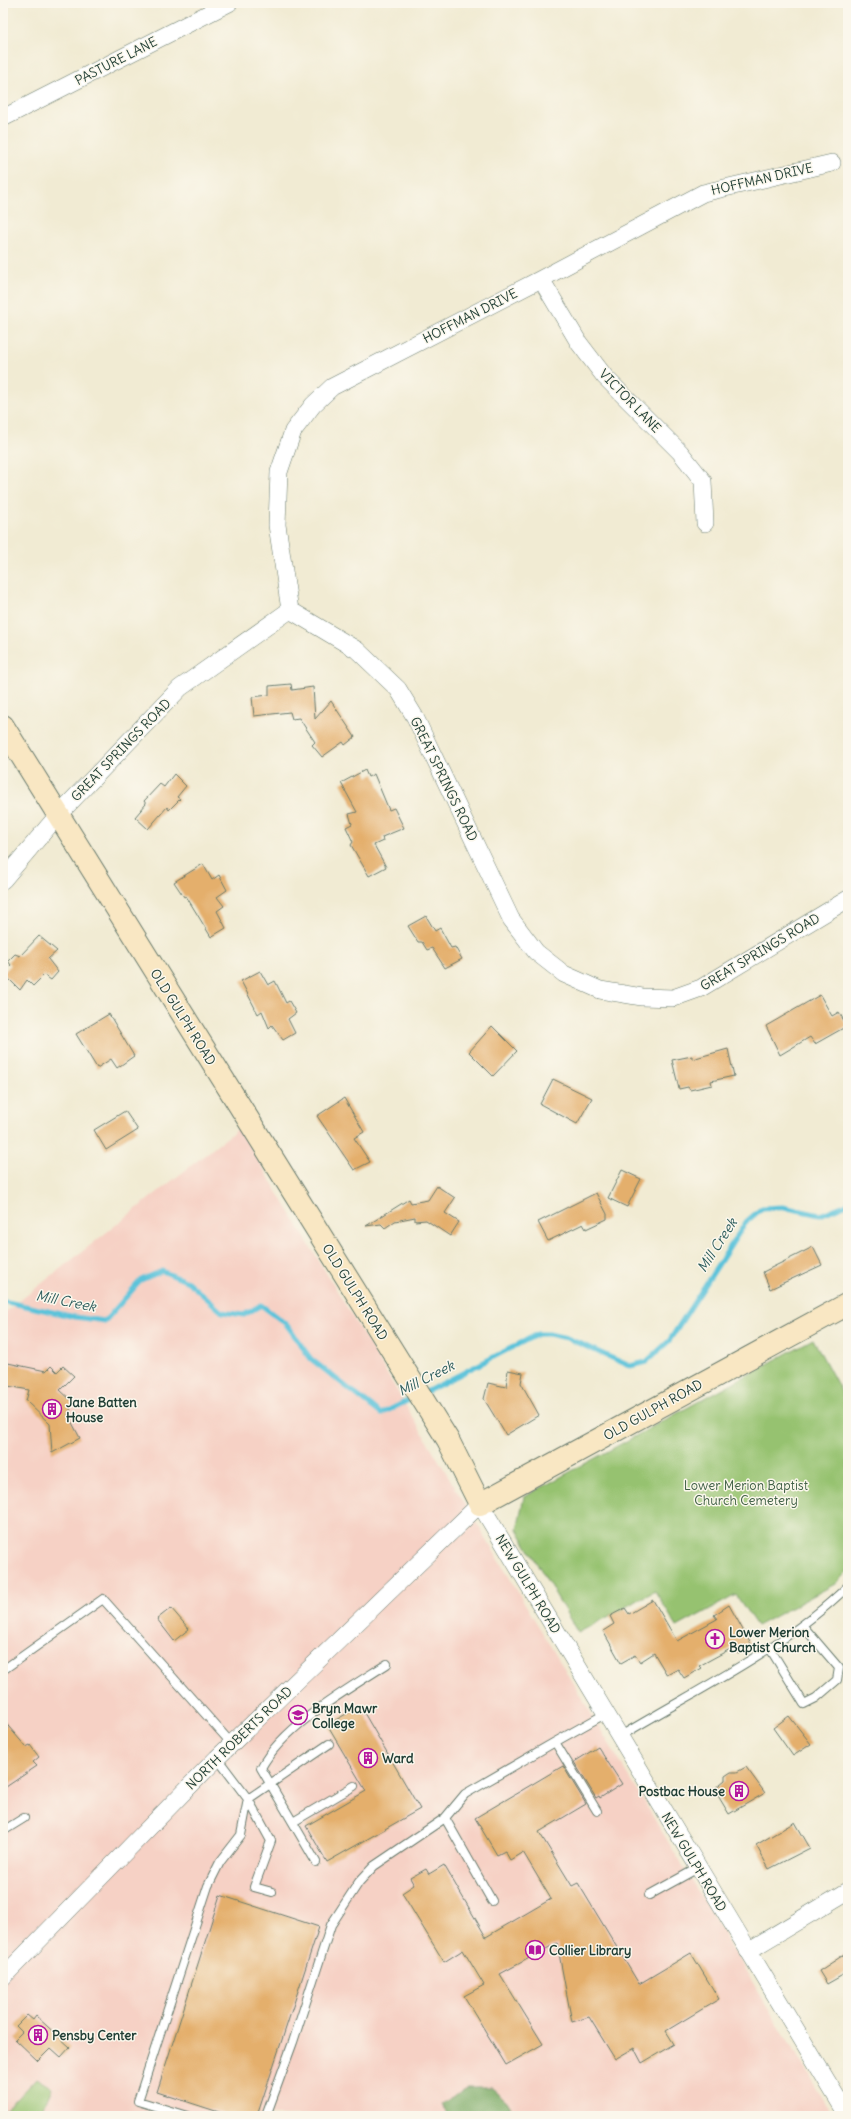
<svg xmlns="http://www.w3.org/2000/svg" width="851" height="2119" font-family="Delius,sans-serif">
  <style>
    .built { fill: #f6d1c5 }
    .green { fill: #96c270; stroke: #5a8052 }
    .forest { fill: #78a862; stroke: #4c724b }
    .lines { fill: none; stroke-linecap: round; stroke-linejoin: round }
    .stream { stroke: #5cc3da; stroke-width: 5 }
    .building { fill: #e4af6c }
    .lane-casing { stroke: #687a6c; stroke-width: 10 }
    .street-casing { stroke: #687a6c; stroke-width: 18 }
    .secondary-casing { stroke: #687a6c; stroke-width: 24 }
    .lane { stroke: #fff; stroke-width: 8 }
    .street { stroke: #fff; stroke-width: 17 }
    .secondary { stroke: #f9e7c3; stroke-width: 22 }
    .labels { text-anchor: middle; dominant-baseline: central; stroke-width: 3; stroke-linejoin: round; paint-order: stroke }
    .street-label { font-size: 13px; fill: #1f3d34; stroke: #fbf7ec }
    .poi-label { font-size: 13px; font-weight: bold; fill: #1f3d34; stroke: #fbf7ec; text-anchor: start }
    .park-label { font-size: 13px; fill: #3d5e43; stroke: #fbf7ec }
    .water-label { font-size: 14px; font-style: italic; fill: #2e5e5e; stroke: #fbf7ec }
  </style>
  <rect width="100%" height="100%" fill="#fbf7ec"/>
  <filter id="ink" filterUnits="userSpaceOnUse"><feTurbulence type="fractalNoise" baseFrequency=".025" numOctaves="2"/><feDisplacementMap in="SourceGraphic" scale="8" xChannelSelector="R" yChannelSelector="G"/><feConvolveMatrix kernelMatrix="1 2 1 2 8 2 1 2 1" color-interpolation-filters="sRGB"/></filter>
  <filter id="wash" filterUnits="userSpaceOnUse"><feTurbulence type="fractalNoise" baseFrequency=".012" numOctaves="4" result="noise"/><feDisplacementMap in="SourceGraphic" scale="16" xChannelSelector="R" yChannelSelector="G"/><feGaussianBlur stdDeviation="0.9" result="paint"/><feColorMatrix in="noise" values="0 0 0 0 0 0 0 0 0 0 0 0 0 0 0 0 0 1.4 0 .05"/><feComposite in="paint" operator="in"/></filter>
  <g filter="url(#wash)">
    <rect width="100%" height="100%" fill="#f1ebd3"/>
    <path class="built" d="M239,1128l594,988h-830v-802z"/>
    <path class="green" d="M813,1339l35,65v167l-13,13 -78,42 -21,-31 -59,32 -22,-36 -77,42 -61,-104 7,-32z
      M36,2078l16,10 -12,28h-37v-3z"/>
    <path class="forest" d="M467,2088h25l15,13 9,15h-68l-8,-12z"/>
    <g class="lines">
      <path class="stream" d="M3,1301l72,16 30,4 36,-41 21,-9 26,11 34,30 22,3 17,-10 25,19 25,35 70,55 34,-17
        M424,1393l114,-59h11l18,4 63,28 16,-4 23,-21 77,-119 16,-14 21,-1 37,8 27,-11 1,-2"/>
    </g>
    <g id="blocks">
      <path class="building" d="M291,684l1,6 21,-3 2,32 16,-18 24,36 -10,8 -2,-3 -21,15 -10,-12 3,-3 -16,-24 -7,1 -2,-7 -36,4 -2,-19 17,-2v-9z
        M365,770l3,7 6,-3 15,36 5,-2 10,20 -22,9 1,4 -9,4 12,22 -17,9 -18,-31 2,-3 -7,-15 6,-3 -3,-10 8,-2 -16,-29z
        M174,774l12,12 -9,11 3,2 -11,11 -2,-3 -19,22 -13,-12 11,-13 -2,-3 16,-17 4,3z
        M203,864l9,16 7,-5 8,15 -10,7 7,9 -7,5 9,17 -15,9 -25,-41 -2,1 -10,-15z
        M426,916l9,15 5,-3 11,20 4,-1 7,12 -17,9 -13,-20 -5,2 -5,-8h-4l-10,-16z
        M39,936l18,15 -9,8 10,13 -7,8 -7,-5 -11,11 -6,-6 -7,10 -17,-17 8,-8 -3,-4 7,-7 5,2z
        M260,971l8,14 7,-4 11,22 3,-2 7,12 -8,6 7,14 -12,7 -11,-15 -3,3 -7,-17 -4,3 -17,-33z
        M820,995l12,21 7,-4 8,14 -32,18 -5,-7 -30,18 -14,-29z
        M109,1014l25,42 -17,12 -6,-9 -14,9 -21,-34z
        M492,1026l25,25 -24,25 -24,-24z
        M728,1049l6,27 -23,5 1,4 -22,5 -2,-3 -9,2 -7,-29 20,-4v3z
        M553,1079l39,19 -15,26 -37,-20z
        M344,1098l20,34 -10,6 16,24 -16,8 -37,-54z
        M125,1111l13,19 -32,20 -12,-20z
        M622,1170l19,9 -14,28 -19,-9z
        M437,1186l18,12 -10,15 14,9 -9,14 -24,-16 -11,1v-4l-20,4 -10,7 -4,-4 -15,2 43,-27 2,4 17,-3z
        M596,1193l11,21v5l-21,10 -3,-5 -35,17 -10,-19z
        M813,1247l9,18 -52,24 -7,-17z
        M3,1362l43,9 5,-5 6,6 6,-6 11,10 -14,14 13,12 -5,13 12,23 -28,15 -2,-29 -24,-23 3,-11 -26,-5z
        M508,1370l15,3 -2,10 18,32 -33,20 -22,-36 4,-16 18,4z
        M653,1600l24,41 40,-22 -3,-4 15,-10 23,41 -14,8 -4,-7 -35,19 2,2 -17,10 -6,-9 -11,6 -13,-22 -14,9 -5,-7 -14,8 -18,-32 11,-7 -4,-8 15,-8 4,6z
        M171,1608l18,21 -15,12 -17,-22z
        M360,1706l60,103 -93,53 -21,-36 60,-35 -39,-66z
        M789,1716l22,28 -18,12 -20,-28z
        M3,1720l23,27 4,-2 9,12 -6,5 4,4 -34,23z
        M598,1747l24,37 -22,14 -1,-2 -3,2 -22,-36z
        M563,1766l23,38 -47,28 33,54 6,-3 61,101 52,-31 28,46 -53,32 8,13 -32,19 -8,-15 -19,11 -26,-42 -17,5 -15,-79 -57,31 43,70 -37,21 -42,-69 20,-11 -21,-35 -19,12 -42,-69 12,-8 -4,-7 16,-9 3,5 15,-9 42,72 65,-38 -28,-47 -13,8 -5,-9 -8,4 -22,-37z
        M746,1767l19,26 -36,21 -15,-25 11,-9v-4l6,-4h6z
        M795,1822l15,26 -41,21 -13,-24z
        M220,1895l99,32 -62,189h-26l-74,-24z
        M848,1952v20l-21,12 -8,-13z
        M27,2015l6,5 3,-4 34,31 -9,10 -10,-9 -13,13 -23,-22 7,-7 -6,-6z"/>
    </g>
  </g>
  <g filter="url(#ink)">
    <use href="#blocks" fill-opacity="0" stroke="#687a6c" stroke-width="1"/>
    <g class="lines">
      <defs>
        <path id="lane" d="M769,1647l35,57 12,-6 21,-18 2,-12 -36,-42
          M3,1670l100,-71 129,145
          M619,1737c77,-47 165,-88 229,-151
          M597,1811l-42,-69 50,-28
          M293,1822l61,-36
          M3,1831l21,-13
          M316,1862l-55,-94c22,-42 87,-79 126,-104
          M272,1892l-18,-5 17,-46 -23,-42 81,-55
          M649,1895l49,-27
          M492,1901l-47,-83 20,-24 90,-52
          M187,2116l-49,-15 70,-215 12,-24 21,-27 7,-36 -31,-41
          M266,2116l27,-74 38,-117 28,-43 15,-16 71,-48"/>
        <path id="street" d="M3,118l226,-115
          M541,279l38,64 26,34 75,75 23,29 2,42
          M290,610l-13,-85 2,-53 14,-41 20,-26 19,-18 209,-108 162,-86 129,-30
          M290,610l67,40 41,39 17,28 96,202 25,33 28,22 36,16 42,7 31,1 28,-10 147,-89
          M3,880l55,-65 122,-127 110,-78
          M748,1951l100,-60
          M3,1977l214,-219 263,-254 368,612"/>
        <path id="secondary" d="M3,726l445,714 32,64 368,-200"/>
      </defs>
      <use href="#lane" class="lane-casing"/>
      <use href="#street" class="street-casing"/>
      <use href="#secondary" class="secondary-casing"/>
      <use href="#lane" class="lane"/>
      <use href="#street" class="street"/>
      <use href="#secondary" class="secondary"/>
    </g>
  </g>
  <defs>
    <symbol id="building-ring" viewBox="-11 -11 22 22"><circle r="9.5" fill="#fbf7ec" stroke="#b5179e" stroke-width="1.5"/><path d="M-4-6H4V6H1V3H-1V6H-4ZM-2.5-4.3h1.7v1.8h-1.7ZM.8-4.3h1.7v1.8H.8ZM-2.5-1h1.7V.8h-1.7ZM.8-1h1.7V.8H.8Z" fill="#b5179e"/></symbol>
    <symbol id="church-ring" viewBox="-11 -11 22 22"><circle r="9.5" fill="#fbf7ec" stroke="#b5179e" stroke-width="1.5"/><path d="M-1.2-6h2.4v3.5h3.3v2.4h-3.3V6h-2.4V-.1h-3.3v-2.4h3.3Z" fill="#b5179e"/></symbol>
    <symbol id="university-ring" viewBox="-11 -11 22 22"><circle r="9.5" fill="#fbf7ec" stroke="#b5179e" stroke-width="1.5"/><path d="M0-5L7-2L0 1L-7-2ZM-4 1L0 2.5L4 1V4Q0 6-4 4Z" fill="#b5179e"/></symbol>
    <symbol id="library-ring" viewBox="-11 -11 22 22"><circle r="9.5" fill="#fbf7ec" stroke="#b5179e" stroke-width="1.5"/><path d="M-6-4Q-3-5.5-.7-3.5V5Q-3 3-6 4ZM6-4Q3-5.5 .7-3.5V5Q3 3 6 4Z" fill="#b5179e"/></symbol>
  </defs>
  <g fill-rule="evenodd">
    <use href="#building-ring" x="41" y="1398" width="22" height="22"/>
    <use href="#church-ring" x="704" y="1628" width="22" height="22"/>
    <use href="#university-ring" x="287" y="1704" width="22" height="22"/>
    <use href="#building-ring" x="357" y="1747" width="22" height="22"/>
    <use href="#building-ring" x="728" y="1780" width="22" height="22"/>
    <use href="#library-ring" x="524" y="1939" width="22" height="22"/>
    <use href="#building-ring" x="27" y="2024" width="22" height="22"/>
  </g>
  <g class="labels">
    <g class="street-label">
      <text transform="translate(116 61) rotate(-27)">PASTURE LANE</text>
      <text transform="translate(762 179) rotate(-13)">HOFFMAN DRIVE</text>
      <text transform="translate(470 316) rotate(-27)">HOFFMAN DRIVE</text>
      <text transform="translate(630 401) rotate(46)">VICTOR LANE</text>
      <text transform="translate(121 750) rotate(-46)">GREAT SPRINGS ROAD</text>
      <text transform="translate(444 779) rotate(64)">GREAT SPRINGS ROAD</text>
      <text transform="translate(760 952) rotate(-31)">GREAT SPRINGS ROAD</text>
      <text transform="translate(183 1017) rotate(58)">OLD GULPH ROAD</text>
      <text transform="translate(355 1292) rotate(58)">OLD GULPH ROAD</text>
      <text transform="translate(653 1410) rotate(-29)">OLD GULPH ROAD</text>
      <text transform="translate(528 1584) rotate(59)">NEW GULPH ROAD</text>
      <text transform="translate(239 1738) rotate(-44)">NORTH ROBERTS ROAD</text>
      <text transform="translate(694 1862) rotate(59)">NEW GULPH ROAD</text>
    </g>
    <g class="poi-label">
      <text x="66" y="1402">Jane Batten<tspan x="66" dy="15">House</tspan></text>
      <text x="729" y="1632">Lower Merion<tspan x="729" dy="15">Baptist Church</tspan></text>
      <text x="312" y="1708">Bryn Mawr<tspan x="312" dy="15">College</tspan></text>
      <text x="382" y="1758">Ward</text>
      <text x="725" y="1791" text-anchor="end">Postbac House</text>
      <text x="549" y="1950">Collier Library</text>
      <text x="52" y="2035">Pensby Center</text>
    </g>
    <g class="park-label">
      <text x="746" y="1485">Lower Merion Baptist<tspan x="746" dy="15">Church Cemetery</tspan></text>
    </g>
    <g class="water-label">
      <text transform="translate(717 1245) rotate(-57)">Mill Creek</text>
      <text transform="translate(66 1301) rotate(11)">Mill Creek</text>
      <text transform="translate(426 1378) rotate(-27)">Mill Creek</text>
    </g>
  </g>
  <rect width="851" height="2119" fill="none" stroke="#fbf7ec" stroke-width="16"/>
</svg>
